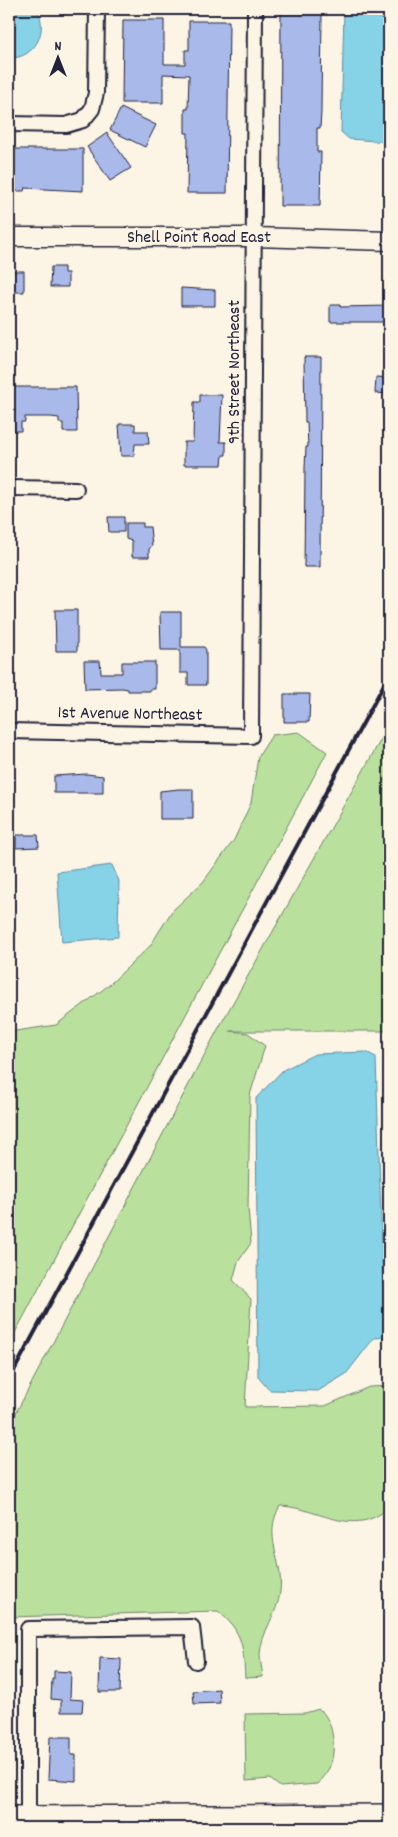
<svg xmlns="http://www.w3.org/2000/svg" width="398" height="1837" font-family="Dekko,sans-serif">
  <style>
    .green { fill: #b9e19d; stroke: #6e826c }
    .water { fill: #86d2e6; stroke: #5e8ca2 }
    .building { fill: #a9b9e9; stroke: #22223b }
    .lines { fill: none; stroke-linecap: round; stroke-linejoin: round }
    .minor-casing { stroke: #22223b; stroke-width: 18 }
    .tertiary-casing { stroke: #22223b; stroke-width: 21 }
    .secondary-casing { stroke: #22223b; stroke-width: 22 }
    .minor { stroke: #fcf5e5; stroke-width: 14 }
    .tertiary { stroke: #fcf5e5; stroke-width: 18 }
    .secondary { stroke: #fcf5e5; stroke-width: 19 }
    .rail { stroke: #22223b; stroke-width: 4 }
    .labels { text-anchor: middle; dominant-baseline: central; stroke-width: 5; stroke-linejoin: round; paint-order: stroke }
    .street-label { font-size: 18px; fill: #22223b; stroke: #fcf5e5 }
  </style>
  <rect width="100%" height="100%" fill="#fcf5e5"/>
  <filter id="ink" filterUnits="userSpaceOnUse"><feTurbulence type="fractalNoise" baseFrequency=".02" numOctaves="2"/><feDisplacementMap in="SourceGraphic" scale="10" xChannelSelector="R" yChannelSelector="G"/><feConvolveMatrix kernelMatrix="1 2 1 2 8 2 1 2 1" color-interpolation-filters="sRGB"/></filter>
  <g filter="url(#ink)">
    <path class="green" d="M389,725v306h-159l18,2 17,13 -15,49 -2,113 3,35 -13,19 -5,18 18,19 -6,108 80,-1 44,-19 20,-1v121c-35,33 -71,0 -109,-1 -18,31 4,53 0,86 -2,21 -19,40 -20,62 0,7 2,15 3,23l-18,1c-2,-31 -1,-45 -27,-67l-209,6v-191l208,-395z
      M299,732l28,20 -318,592v-312l47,-7 53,-40 41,-39 22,-35 31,-29 31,-42 17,-37 7,-46 14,-22z
      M319,1709c15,11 18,42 10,59 -3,6 -8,11 -12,16l-37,3 -10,-8 -24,2 -1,-67 60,-1z"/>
    <path class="water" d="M9,9h28c12,22 -2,50 -28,49z
      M344,9h45v133l-40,-3 -8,-7z
      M112,865l7,16 -1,56 -56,5 -5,-70z
      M366,1052l10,5 7,227 6,10v43l-15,1 -28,36 -28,17 -49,-1 -11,-13 -2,-279 27,-28 32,-16z"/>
    <path class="building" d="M281,9h41l-1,103 -1,16h-3v24h4l-1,54h-40z
      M123,20h41v44h21v-14h4v-29h40l-2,172h-40l1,-60h-3v-24h3l1,-34 -26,-1v29h-41z
      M121,108l35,17 -11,22 -35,-17z
      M107,133l24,35 -21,13 -23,-34z
      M9,149h74v42l-58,-3 -1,3h-15z
      M51,267h13v6h4v14h-18z
      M9,271h15v21h-15z
      M181,288l34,2v16h-34z
      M330,305h10v2l49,-1v16h-59z
      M304,357h17l-1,210h-16l1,-99 1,-21h2l-1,-25h-2z
      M376,377l13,1v16l-14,-1z
      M9,387h67l1,45h-14v-9h-4v-5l-8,-1h-26v5h-4v9h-12z
      M200,395h22l-2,47h6v13h-3l-1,10h-38v-23h9l1,-40h6z
      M119,424h16v7h13l1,13h-14l-1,12h-13z
      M108,517h16v15h-15z
      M126,523h17v4h7l2,19 -3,3v8h-17v-16l-6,-2z
      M55,610h22v41h-21z
      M160,612h21v35h23l2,3v35h-18v-12h-8v-23h-19z
      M84,661h16l1,12h21v-11h33v27h-5v2h-22v-2l-6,-1 -37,1z
      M284,694h26l-1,28h-25z
      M87,774l16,2v17h-49v-17z
      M179,789h14v30h-33v-28z
      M16,835h22l1,12 -23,1z
      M100,1658l21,1 -1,33h-21z
      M54,1671l17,1 -1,27 13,1 -1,12h-21v-12l-10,-1 1,-20h2z
      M219,1689l1,14 -26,1 -1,-13z
      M50,1737h21v18h5v26l-28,-2z"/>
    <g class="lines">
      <defs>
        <path id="minor" d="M9,124l57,1 17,-5 9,-11 4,-16 1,-84
          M9,488l67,1
          M9,731l242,5 4,-727
          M28,1816v-187l164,-2 4,34"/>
        <path id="tertiary" d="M9,237h245l135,4"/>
        <path id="secondary" d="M9,1816l380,-2"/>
      </defs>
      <use href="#minor" class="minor-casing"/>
      <use href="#tertiary" class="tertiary-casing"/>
      <use href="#secondary" class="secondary-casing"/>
      <use href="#minor" class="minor"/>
      <use href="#tertiary" class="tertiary"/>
      <use href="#secondary" class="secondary"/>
      <path class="rail" d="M9,1380l380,-705"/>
    </g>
  </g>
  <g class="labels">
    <g class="street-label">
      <text x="199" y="238">Shell Point Road East</text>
      <text transform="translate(235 372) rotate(-90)">9th Street Northeast</text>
      <text transform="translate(130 715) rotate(1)">1st Avenue Northeast</text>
    </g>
  </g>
  <rect width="398" height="1837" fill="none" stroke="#fcf5e5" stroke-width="30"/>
  <rect x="15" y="15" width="368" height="1807" fill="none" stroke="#22223b" stroke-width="2" filter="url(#ink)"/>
  <g transform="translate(58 58)" stroke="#fcf5e5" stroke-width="4" paint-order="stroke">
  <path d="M0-4L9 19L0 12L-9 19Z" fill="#22223b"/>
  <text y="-8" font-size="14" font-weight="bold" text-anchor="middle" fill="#22223b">N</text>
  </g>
</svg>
